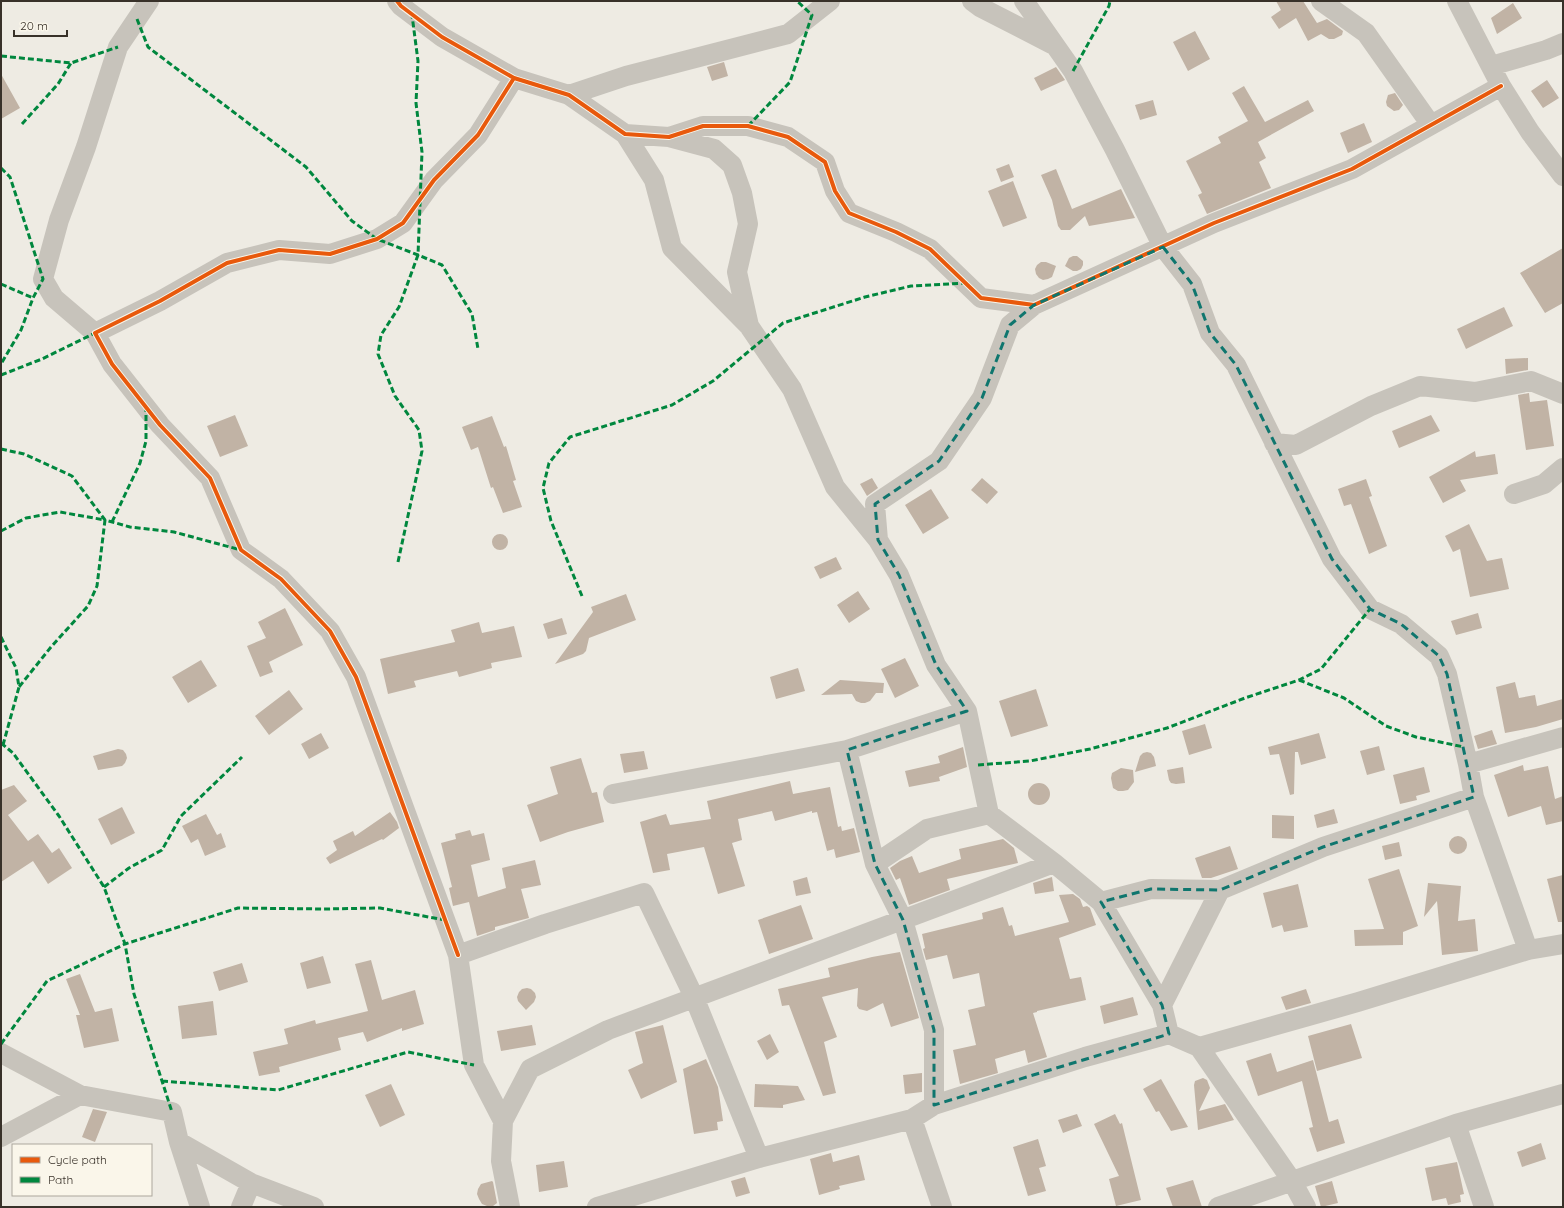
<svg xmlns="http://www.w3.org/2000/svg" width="1564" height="1208" font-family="Quicksand,sans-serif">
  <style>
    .building { fill: #c1b3a5 }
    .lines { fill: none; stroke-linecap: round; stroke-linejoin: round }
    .street { stroke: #c7c3bb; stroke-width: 20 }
    .quiet { stroke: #00873e; stroke-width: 3; stroke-dasharray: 6 3; stroke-linecap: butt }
    .cycleway-casing { stroke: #faf6ea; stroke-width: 6 }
    .cycleway { stroke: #e8590c; stroke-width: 4 }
    .marked { fill: none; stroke: #0f766e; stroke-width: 3; stroke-dasharray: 8 5; stroke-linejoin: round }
  </style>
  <rect width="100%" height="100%" fill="#eeebe3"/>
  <path class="building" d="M1276,1h27l14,22 10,-4 16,12 -1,4 -8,4h-5l-8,-5 -13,7 -12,-23 -17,11 -8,-12 10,-7z
    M1513,3l9,15 -25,16 -6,-16z
    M1195,31l15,28 -22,12 -15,-29z
    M724,62l4,14 -16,5 -5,-14z
    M1056,67l9,13 -24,11 -7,-13z
    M1,74l19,34 -19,11z
    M1547,80l12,18 -16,10 -12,-17z
    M1244,86l21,36 43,-22 6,11 -56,31 8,16 -7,4 12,26 -64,26 -9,-19 4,-2 -16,-32 35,-18 -3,-6 30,-16 -16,-28z
    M1395,93l8,12 -4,5 -5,1 -7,-5 -1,-4 2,-7z
    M1153,100l4,15 -17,5 -5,-15z
    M1364,123l8,19 -24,11 -8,-20z
    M1009,164l5,13 -13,5 -5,-13z
    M1056,169l16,40 49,-20 14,29 -46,8 -4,-10 -15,14h-9l-3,-4 -6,-26 -11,-25z
    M1013,181l14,37 -24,9 -15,-36z
    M1563,248v55l-18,10 -25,-40z
    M1073,256h4l6,5v4l-2,4 -4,2h-4l-8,-5 4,-8z
    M1041,262h5l10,4 -4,11 -4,2 -5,1 -4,-2 -3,-4 -1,-5 2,-4z
    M1504,307l9,19 -47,23 -9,-20z
    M1528,358v12l-22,4 -1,-15z
    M1529,393l1,9 17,-2 7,46 -28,4 -8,-55z
    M235,415l13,31 -28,11 -13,-31z
    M1431,415l9,16 -41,17 -7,-17z
    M492,416l12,31 2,-1 10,34 -3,1 9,26 -19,6 -10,-26 -2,1 -13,-41 -7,3 -9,-23z
    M1475,451l1,6 19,-3 3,20 -38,6 6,11 -23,12 -14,-26z
    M872,478l6,10 -11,8 -7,-12z
    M982,478l16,14 -11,12 -16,-14z
    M1366,479l6,17 -3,1 18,49 -18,8 -18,-50 -7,2 -6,-17z
    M931,489l18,29 -26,16 -18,-29z
    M1469,524l18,37 15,-3 7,31 -39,8 -10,-48 -7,3 -8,-16z
    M492 542a8 8 0 1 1 16 0a8 8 0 1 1-16 0Z
    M836,557l6,12 -22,10 -6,-12z
    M858,591l12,18 -21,14 -12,-18z
    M626,594l10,26 -47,18 -3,13 -3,3 -28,10 38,-52 -2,-5z
    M285,608l18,37 -34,17 4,10 -13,5 -13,-31 19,-8 -8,-16z
    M1478,613l4,15 -26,7 -5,-14z
    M562,618l5,16 -19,5 -5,-15z
    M479,622l3,11 32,-7 8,31 -31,6 1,5 -33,9 -2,-6 -43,10 2,6 -28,7 -8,-35 75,-17 -4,-12z
    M905,658l14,28 -24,12 -14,-29z
    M201,660l16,26 -29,17 -16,-26z
    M798,668l7,23 -29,8 -6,-22z
    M840,680l44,3 -1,10h-7l-6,8 -5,2h-4l-5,-2 -4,-7 -31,1z
    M1515,682l4,16 16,-3 2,11 26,-7v20l-27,8 -31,6 -9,-46z
    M1036,689l12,37 -37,11 -12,-36z
    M289,690l14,19 -34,26 -14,-19z
    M1205,724l7,24 -23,7 -7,-24z
    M1492,730l5,14 -19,5 -4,-13z
    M321,733l8,15 -20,11 -8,-15z
    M1319,733l7,25 -25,7 -3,-13h-3l-1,42 -4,1 -11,-41 -9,1 -2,-8z
    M1379,746l6,24 -18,5 -7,-24z
    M963,747l4,20 -28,10 1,4 -31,6 -4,-16 35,-8 -2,-7z
    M118,749l5,1 3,4 1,4 -2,5 -3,3 -24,4 -5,-14z
    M644,751l4,18 -24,4 -4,-19z
    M1147,752l4,1 3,4 2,9 -21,6 5,-16 3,-3z
    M581,758l11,35 5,-1 7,30 -36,10 -28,10 -13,-37 31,-11 -8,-27z
    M1523,765l1,6 24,-5 7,33 8,-3v25l-17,4 -5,-19 -33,11 -14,-42z
    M1183,767l2,16 -9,1 -5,-1 -2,-3 -2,-10z
    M1424,767l6,25 -14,4 1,4 -17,4 -7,-29z
    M1121,768l12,2 1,12 -6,8 -5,1h-5l-5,-3 -2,-10 1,-5z
    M790,781l3,13 37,-7 8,40 3,-1 1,5 12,-3 6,24 -24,6 -2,-9 -7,2 -10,-39 -5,1v-2l-37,10 -3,-10 -34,8 4,21 -10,3 13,43 -27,8 -14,-47 -37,7 3,16 -17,3 -13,-51 26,-8 4,11 41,-6 -4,-18z
    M1028 794a11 11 0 1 1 22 0a11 11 0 1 1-22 0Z
    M14,785l13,16 -19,14 20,26 10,-7 14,19 7,-5 13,20 -24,16 -15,-23 -32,21v-92z
    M122,807l13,26 -24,12 -13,-26z
    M1334,809l4,14 -21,5 -3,-13z
    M390,812l7,10 2,6 -16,12 -1,-1 -52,25 -4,-6 11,-8 -4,-9 20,-10 2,5z
    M206,814l11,21 4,-2 5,14 -21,9 -7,-17 -7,4 -9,-17z
    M1272,815l22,1v23l-22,-1z
    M470,830l2,6 12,-3 6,27 -19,5 7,32 28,-9 -4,-20 33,-8 6,25 -20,4 8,29 -34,9v3l-18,6 -8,-34 -16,4 -4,-18 3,-1 -11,-44 15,-4 -1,-5z
    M1449 845a9 9 0 1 1 18 0a9 9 0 1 1-18 0Z
    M1003,839l11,9 4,15 -71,16 3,11 -41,15 -9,-27 -4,2 -6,-12 10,-7 12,-5 7,17 42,-14 -2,-10z
    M1399,842l3,14 -17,4 -3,-14z
    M1230,846l8,23 -27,9h-9l-7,-20z
    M1399,869l19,57 -15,6v13l-48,1 -1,-16 30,-1 -16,-50z
    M1563,875v47h-5l-11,-43z
    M807,877l4,16 -15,3 -3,-15z
    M1052,877l2,14 -19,3 -2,-11z
    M1428,883l33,3 -3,35 17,-2 3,32 -36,4 -5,-54 -13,16z
    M1298,884l10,43 -24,5 -2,-7 -10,3 -9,-35z
    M1073,894l7,5 3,8 4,-1 3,2 6,17 -37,13 11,41 11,-2 5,23 -49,11v1l-4,1 14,44 -19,6 -3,-13 -30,9 3,14 -38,11 -7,-34 23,-5 -8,-35 17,-4 -6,-33 -26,6 -6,-24 -21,5 -3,-11 2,-1 -3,-14 61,-15 -1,-6 21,-6 6,19 3,-1 3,11 54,-14 -10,-27z
    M801,905l12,34 -44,15 -11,-34z
    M900,952l19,66 -28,9 -8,-24 -16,8 -8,-2 -2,-3 1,-18 -36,9 15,40 -13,5 12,51 -13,3 -34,-91 -7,1 -4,-17 52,-12 -2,-9 44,-11z
    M323,956l8,27 -24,6 -7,-26z
    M371,960l11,40 33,-10 9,34 -22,7v-3l-35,14 -4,-10 -25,6 3,12 -62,17 1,5 -21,4 -6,-24 35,-8 -4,-15 31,-9 1,4 52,-13 -13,-47z
    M242,963l6,19 -29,9 -6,-19z
    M80,974l15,38 17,-4 7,33 -35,7 -8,-33h4l-14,-36z
    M527,988l4,1 4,4 1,4 -2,5 -8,8 -8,-9 -1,-4 2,-5 3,-3z
    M1306,989l5,14 -25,7 -5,-13z
    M1133,997l5,18 -34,9 -4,-18z
    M213,1001l4,34 -35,4 -4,-33z
    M1351,1024l11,34 -45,13 -9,-35z
    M532,1025l4,20 -35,6 -4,-20z
    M663,1025l14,57 -36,17 -13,-29 15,-7 -8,-31z
    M770,1034l9,18 -12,8 -10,-19z
    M1271,1053l6,19 36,-12 16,62 9,-3 7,24 -28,9 -8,-24 4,-1 -11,-46 -44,15 -12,-35z
    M706,1059l12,28 5,34 -6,1 1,8 -24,4 -11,-65z
    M922,1073v19l-17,2 -2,-19z
    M1203,1078l4,2 3,8 -11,23 26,-7 9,16 -36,10 -4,-45 1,-4z
    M1161,1079l27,48 -17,4 -12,-20 -3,1 -13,-23z
    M391,1084l14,31 -25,12 -15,-32z
    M755,1084l43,2 7,14 -22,5v3l-29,-1z
    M93,1109l14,3 -12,30 -13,-5z
    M1077,1114l5,12 -19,7 -5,-13z
    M1115,1114l5,10 2,-1 19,77 -25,6 -7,-27 10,-3 -25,-52z
    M1038,1139l8,27 -7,2 7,23 -18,5 -15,-49z
    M1541,1143l5,16 -24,8 -5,-15z
    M831,1153l2,9 26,-7 6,25 -26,6 1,3 -21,6 -9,-36z
    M564,1161l4,26 -29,5 -3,-27z
    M1457,1162l7,32 -4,1 1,7 -13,3 -2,-7 -14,3 -7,-33z
    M745,1177l5,16 -14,4 -5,-16z
    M1193,1180l9,27h-29l-7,-19z
    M492,1181l1,1 4,21 -4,3h-6l-5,-2 -3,-5 -2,-5 1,-5 3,-5z
    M1332,1181l6,22 -17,4 -6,-21z"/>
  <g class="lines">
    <path class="street" d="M397,1l4,5 41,31 72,41 55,17 56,39 44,3 34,-11h45l40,11 37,25 10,29 14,22 47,19 34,17 51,49 53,7 180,-82 138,-54 149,-83
      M972,1l8,6 72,37
      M1024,1l49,70 42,79 48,97 29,37 18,49 26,32 96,194 38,50 31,15 38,32 8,18 21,90 6,33 54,153
      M1321,1l45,32 65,92
      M1457,1l44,85 29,46 33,44
      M1491,66l55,-16 17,-7
      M569,95l57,-19 162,-42 42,-33
      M625,134l29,46 18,68 77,78 43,63 43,98 43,53
      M669,137l45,12 18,16 10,28 6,31 -11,48 12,54
      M95,333l-41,-35 -11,-19 16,-59 27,-73 32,-100 31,-46
      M1274,443l22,2 75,-39 49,-20 55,6 56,-11 32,13
      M1514,494l30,-10 19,-16
      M847,750l28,114 28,56 31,110v75
      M1468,764l95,-27
      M613,794l234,-44 120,-39
      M989,814l-22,-103 -31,-46 -37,-90 -21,-35 -3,-36 64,-43 43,-63 28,-73 24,-20
      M875,864l52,-35 62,-15 65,49 47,39 61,103 7,29
      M1101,902l50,-13 69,1 103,-43 151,-50
      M458,955l-102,-278 -26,-46 -49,-52 -40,-29 -31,-72 -50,-53 -48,-61 -17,-31 65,-32 67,-38 52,-13 51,4 47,-15 26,-16 31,-43 44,-45 36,-57
      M1162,1005l58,-115
      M1199,1047l159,-45 170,-52 35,-6
      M1,1053l79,42 92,17 7,30 72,41 63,24
      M912,1119l22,-14 151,-48 84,-23 30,13 93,134 14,26
      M503,1121l27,-52 78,-39 446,-167
      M1456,1124l28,83
      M1,1137l79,-42
      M179,1142l21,65
      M241,1207l10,-24
      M510,1207l-9,-46 2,-40 -29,-56 -16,-110 87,-31 99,-31 50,104 65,161
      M597,1207l162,-49 153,-39 30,88
      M1218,1207l238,-83 107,-30"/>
    <path class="quiet" d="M137,19l11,28 158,120 46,54 25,18 41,16 24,10 30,49 6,35
      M1,56l70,7 47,-16
      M1073,71l36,-65 1,-5
      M22,124l36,-40 13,-21
      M748,126l42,-44 22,-67 -15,-14
      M1,168l9,9 33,102 -10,19 -12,32 -20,34
      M1,284l32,14
      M1,375l41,-16 53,-26
      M1,449l23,5 48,22 33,44 25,7 44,5 67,18
      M112,522l28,-59 6,-22v-34
      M1,531l25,-13 34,-6 45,8 -8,66 -9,20 -37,41 -32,40
      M398,562l24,-111 -3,-21 -24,-34 -17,-42 3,-19 18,-28 19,-52 4,-103 -6,-49 2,-42 -6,-46
      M582,596l-31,-75 -8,-33 6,-25 21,-26 102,-32 41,-24 70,-58 82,-26 46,-11 54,-3
      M1,637l15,31 3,19 -16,58
      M1299,680l45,18 42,28 30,11 48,10
      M1,743l12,10 46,63 45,71 21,57 9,50 38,118
      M978,765l52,-4 60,-12 77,-21 78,-30 54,-18 22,-11 49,-60
      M104,887l25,-19 33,-18 19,-34 61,-59
      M1,1044l46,-63 78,-37 113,-36 85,1 57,-1 65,12
      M162,1081l116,9 130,-38 66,13"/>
    <defs>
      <path id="cycleway" d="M397,1l4,5 41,31 72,41 55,17 56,39 44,3 34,-11h45l40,11 37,25 10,29 14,22 47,19 34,17 51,49 53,7 180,-82 138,-54 149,-83
        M458,955l-102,-278 -26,-46 -49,-52 -40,-29 -31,-72 -50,-53 -48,-61 -17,-31 65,-32 67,-38 52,-13 51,4 47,-15 26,-16 31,-43 44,-45 36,-57"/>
    </defs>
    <use href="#cycleway" class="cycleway-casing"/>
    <use href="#cycleway" class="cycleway"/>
  </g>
  <path class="marked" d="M1163,247l29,37 18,49 26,32 96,194 38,50 31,15 38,32 8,18 27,123 -151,50 -103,43 -69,-1 -50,13 61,103 7,29 -235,71v-75l-31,-110 -28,-56 -28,-114 120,-39 -31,-46 -37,-90 -21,-35 -3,-36 64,-43 43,-63 28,-73 24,-20z"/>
  <rect width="1564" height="1208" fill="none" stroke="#383129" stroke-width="4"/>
  <rect x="12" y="1144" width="140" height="52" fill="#faf6ea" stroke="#aca79d"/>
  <rect x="20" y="1157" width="20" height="6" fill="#e8590c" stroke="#aca79d"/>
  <text x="48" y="1164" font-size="12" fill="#383129">Cycle path</text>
  <rect x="20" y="1177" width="20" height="6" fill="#00873e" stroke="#aca79d"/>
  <text x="48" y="1184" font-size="12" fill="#383129">Path</text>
  <path d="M14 30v6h53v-6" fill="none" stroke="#383129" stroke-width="2"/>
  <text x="20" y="30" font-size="12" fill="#383129" stroke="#faf6ea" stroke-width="3" paint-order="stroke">20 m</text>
</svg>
